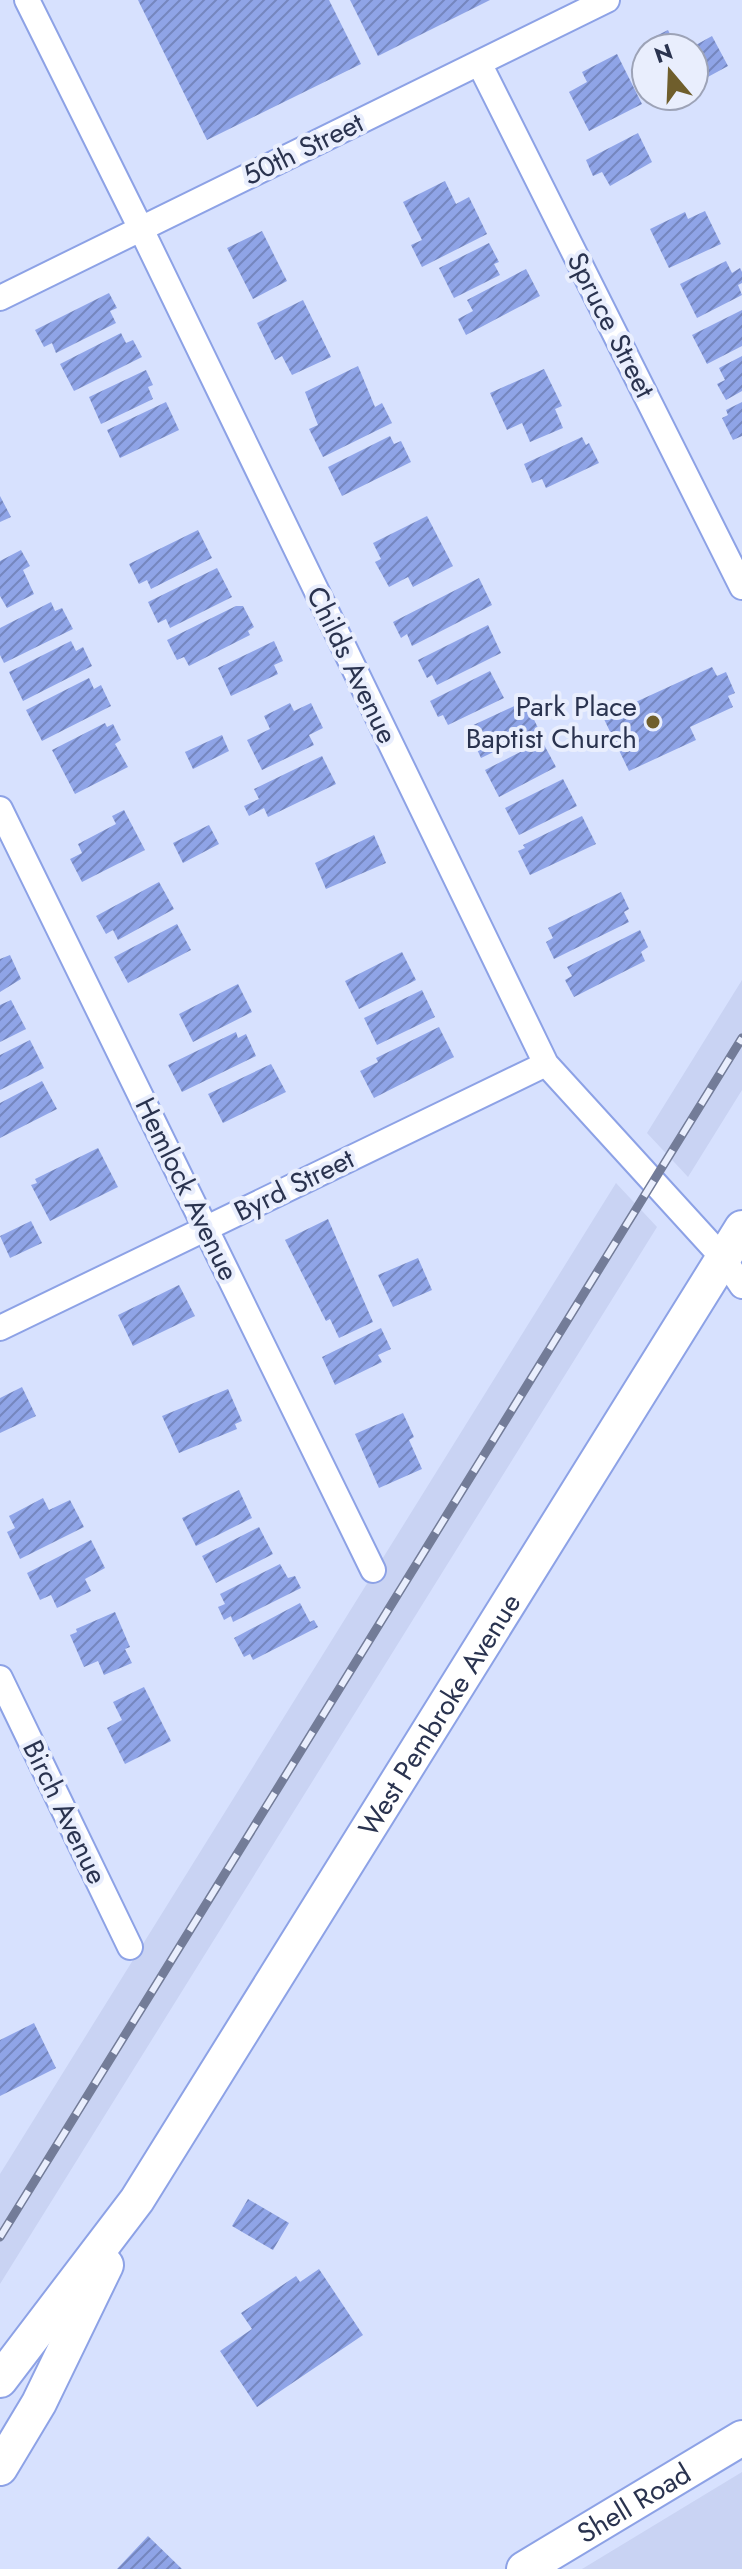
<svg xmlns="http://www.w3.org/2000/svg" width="742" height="2569" font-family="Jost,sans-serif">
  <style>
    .built { fill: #c9d3f3 }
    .building { fill: url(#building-hatch) }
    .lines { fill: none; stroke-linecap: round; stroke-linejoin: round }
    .street-casing { stroke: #8da2e6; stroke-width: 28 }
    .secondary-casing { stroke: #8da2e6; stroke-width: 38 }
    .street { stroke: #fff; stroke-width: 24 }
    .secondary { stroke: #fff; stroke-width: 34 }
    .rail-casing { stroke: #737c98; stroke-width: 9 }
    .rail { stroke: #e9eefd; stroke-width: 6; stroke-dasharray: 18; stroke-linecap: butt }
    .poi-dot { fill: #6f5e2c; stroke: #e9eefd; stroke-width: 3 }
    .labels { text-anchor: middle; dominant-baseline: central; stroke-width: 8; stroke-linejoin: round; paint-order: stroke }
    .street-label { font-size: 28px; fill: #2a334f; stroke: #e9eefd }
    .poi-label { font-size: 28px; fill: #2a334f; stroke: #e9eefd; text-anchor: end }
  </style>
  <defs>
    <pattern id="building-hatch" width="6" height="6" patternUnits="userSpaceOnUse" patternTransform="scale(2)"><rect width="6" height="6" fill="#8fa4e7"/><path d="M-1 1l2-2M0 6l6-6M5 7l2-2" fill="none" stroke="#7586be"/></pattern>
  </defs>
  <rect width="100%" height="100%" fill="#d7e1fe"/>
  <path class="built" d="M742,980v110l-54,87 -41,-44z
    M616,1183l41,44 -657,1057v-110z
    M742,2472v97h-160z"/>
  <path class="building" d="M138,0h191l32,64 -154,76z
    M350,0h140l-112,56z
    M668,30l9,18h-20l-5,-10z
    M712,36l16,30 -22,12 -12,-22v-10z
    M617,54l25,50 -53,27 -20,-39 18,-10 -5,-10z
    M638,133l14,29 -42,24 -8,-14 -9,4 -7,-16z
    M445,181l11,23 13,-7 18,37 -65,33 -11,-22 11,-5 -19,-38z
    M705,211l16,33 -52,24 -19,-39 35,-17 3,7z
    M262,231l25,50 -34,18 -26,-51z
    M489,243l10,19 -5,2 6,11 -46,23 -15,-30z
    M726,261l6,12 8,-5 2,4v11l-4,2 4,10 -45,23 -17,-34z
    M526,269l14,27 -74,39 -8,-16 15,-8 -6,-11z
    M109,293l8,15 -7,3 6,12 -60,30 -4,-10 -8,4 -9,-17z
    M303,300l28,57 -39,18 -10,-19 -7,4 -18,-37z
    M742,310v36l-35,18 -15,-29z
    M121,333l5,10 7,-3 9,17 -68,34 -14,-27z
    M742,356v35l-16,9 -9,-16 8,-4 -6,-12z
    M358,366l17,41 7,-4 10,20 -69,34 -14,-28 9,-4 -13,-33z
    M544,369l18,37 -7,3 8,19 -33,14 -8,-19 -15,7 -17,-37z
    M146,370l7,15 -5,2 5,12 -52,25 -12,-27z
    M166,402l13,28 -59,28 -13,-28z
    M742,402v34l-9,4 -11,-22 6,-3 -2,-5z
    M390,436l4,8 7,-3 10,21 -69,34 -14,-29z
    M582,437l4,8 3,-2 10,20 -53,25 -4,-9 -10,4 -8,-19z
    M0,496l11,21 -11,5z
    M427,516l26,50 -40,21 -5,-10 -19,10 -14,-25 6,-3 -8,-16z
    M198,530l14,28 -61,31 -4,-9 -8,4 -10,-20z
    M21,550l9,16 -7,4 11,24 -27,14 -7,-12v-35z
    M217,568l15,29 -62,31 -4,-9 -8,4 -10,-21z
    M479,578l13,27 -80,41 -5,-12 -6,4 -8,-16z
    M51,602l4,9 7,-3 11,21 -69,34 -4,-8v-27z
    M236,606h7l11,21 -6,4 2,4 -61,31 -5,-9 -7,3 -10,-20z
    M488,625l13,28 -64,32 -5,-10 -5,3 -9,-18z
    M71,641l5,10 7,-4 9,19 -69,35 -14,-29z
    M274,641l9,20 -9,4 4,9 -47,22 -13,-28z
    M712,667l5,9 9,-4 9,21 -7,3 5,11 -43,20 6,13 -67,31 -26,-54z
    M490,671l14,27 -56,27 -5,-10 -5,2 -8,-16z
    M89,678l5,11 7,-4 10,21 -69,35 -16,-31z
    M525,701l14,29 -58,28 -14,-30z
    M290,703l4,8 17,-8 12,25 -14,7 5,10 -52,25 -15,-30 23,-11 -6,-13z
    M105,723l2,4 6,-3 8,16 -6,4 13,23 -53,27 -23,-44z
    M222,735l7,16 -36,18 -8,-17z
    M542,741l14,26 -57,30 -14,-27z
    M322,756l14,28 -68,33 -4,-9 -15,8 -5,-10 15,-7 -5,-10z
    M563,779l14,27 -58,29 -14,-27z
    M124,810l21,40 -63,32 -12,-23 12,-6 -4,-9 38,-20 -4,-8z
    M582,816l14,28 -66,31 -12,-24 7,-3 -2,-3z
    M209,825l10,19 -36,19 -10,-20z
    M374,835l12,28 -60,26 -11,-26z
    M159,882l15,27 -56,31 -5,-10 -7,4 -10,-18z
    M621,892l8,17 -5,3 5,10 -75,37 -8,-17 7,-4 -5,-10z
    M177,924l14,26 -63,33 -14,-26z
    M640,930l8,17 -7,5 4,9 -71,36 -9,-17 7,-4 -5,-9z
    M402,952l14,28 -57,29 -14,-28z
    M10,955l11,24 -21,13v-33z
    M238,984l14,28 -59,30 -14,-28z
    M422,990l13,27 -58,28 -13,-27z
    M11,1000l15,29 -26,13v-37z
    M439,1027l15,30 -80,41 -14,-27 18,-9 -2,-4z
    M236,1032l2,6 8,-4 10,22 -74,36 -14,-27z
    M30,1040l14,28 -44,22v-35z
    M271,1064l15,28 -63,31 -15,-29z
    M42,1081l15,28 -57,29v-35z
    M98,1148l20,39 -68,34 -19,-36 6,-2 -2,-4z
    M328,1219l45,103 -34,16 -9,-19 -4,2 -41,-81z
    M31,1221l11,22 -32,15 -10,-22z
    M418,1258l14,32 -39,17 -15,-32z
    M179,1285l16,31 -62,30 -15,-31z
    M381,1328l10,21 -13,6 4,7 -47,23 -13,-28z
    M22,1387l14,29 -36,17v-35z
    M228,1389l14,32 -7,3 2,5 -58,24 -17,-37z
    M403,1413l11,24 -5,3 13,29 -43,19 -24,-54z
    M239,1490l13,28 -56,28 -14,-28z
    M43,1498l6,12 21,-10 14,27 -64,32 -13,-27 8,-4 -6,-12z
    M259,1527l14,27 -57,29 -14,-27z
    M91,1540l14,28 -20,11 6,12 -34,17 -6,-13 -11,5 -13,-27z
    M280,1564l8,14 7,-2 6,12 -68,34 -2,-6 -7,4 -6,-13 7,-3 -5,-10z
    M300,1603l10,19 4,-2 4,7 -65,33 -3,-6 -6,3 -10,-19z
    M115,1612l15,35 -5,2 7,14 -28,12 -6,-14 -14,6 -14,-32 7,-3 -1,-3z
    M144,1687l27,54 -46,23 -18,-36 15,-8 -9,-18z
    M34,2023l22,45 -56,28v-56z
    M248,2199l41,24 -16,27 -41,-24z
    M319,2269l44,66 -106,72 -37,-56 32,-22 -11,-16 55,-37 4,6z
    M148,2536l34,33h-65z"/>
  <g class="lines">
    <defs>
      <path id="street" d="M27,0l114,229 405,835 177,194 19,28
        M479,63l263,524
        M0,298l607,-298
        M0,809l373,761
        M0,1328l546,-264
        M0,1678l130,269"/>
      <g id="secondary">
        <path id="s1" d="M0,2380l137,-180 605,-972"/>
        <path d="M0,2468l39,-65 67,-138"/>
        <path id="s2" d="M524,2569l218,-131"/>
      </g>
    </defs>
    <use href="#street" class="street-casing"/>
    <use href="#secondary" class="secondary-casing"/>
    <use href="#street" class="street"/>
    <use href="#secondary" class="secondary"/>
    <defs>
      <path id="rail" d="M0,2237l742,-1199"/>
    </defs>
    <use href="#rail" class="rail-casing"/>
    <use href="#rail" class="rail"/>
  </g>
  <circle class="poi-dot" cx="653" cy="722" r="8"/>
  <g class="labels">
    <g class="street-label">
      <text transform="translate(303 149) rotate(-26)">50th Street</text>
      <text transform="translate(611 325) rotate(63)">Spruce Street</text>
      <text transform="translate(352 665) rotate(64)">Childs Avenue</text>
      <text transform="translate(294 1185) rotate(-26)">Byrd Street</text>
      <text transform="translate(187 1189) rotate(64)">Hemlock Avenue</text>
      <text stroke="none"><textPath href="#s1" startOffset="798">West Pembroke Avenue</textPath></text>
      <text transform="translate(65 1812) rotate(64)">Birch Avenue</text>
      <text stroke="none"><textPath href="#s2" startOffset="128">Shell Road</textPath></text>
    </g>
    <g class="poi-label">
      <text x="637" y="706">Park Place<tspan x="637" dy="32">Baptist Church</tspan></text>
    </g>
  </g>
  <g transform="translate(670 72) rotate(341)"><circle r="38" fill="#e9eefd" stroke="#9da3b7" stroke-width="2"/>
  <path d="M0-6L14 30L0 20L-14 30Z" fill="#6f5e2c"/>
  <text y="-12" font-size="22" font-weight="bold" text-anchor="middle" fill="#2a334f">N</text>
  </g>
</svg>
